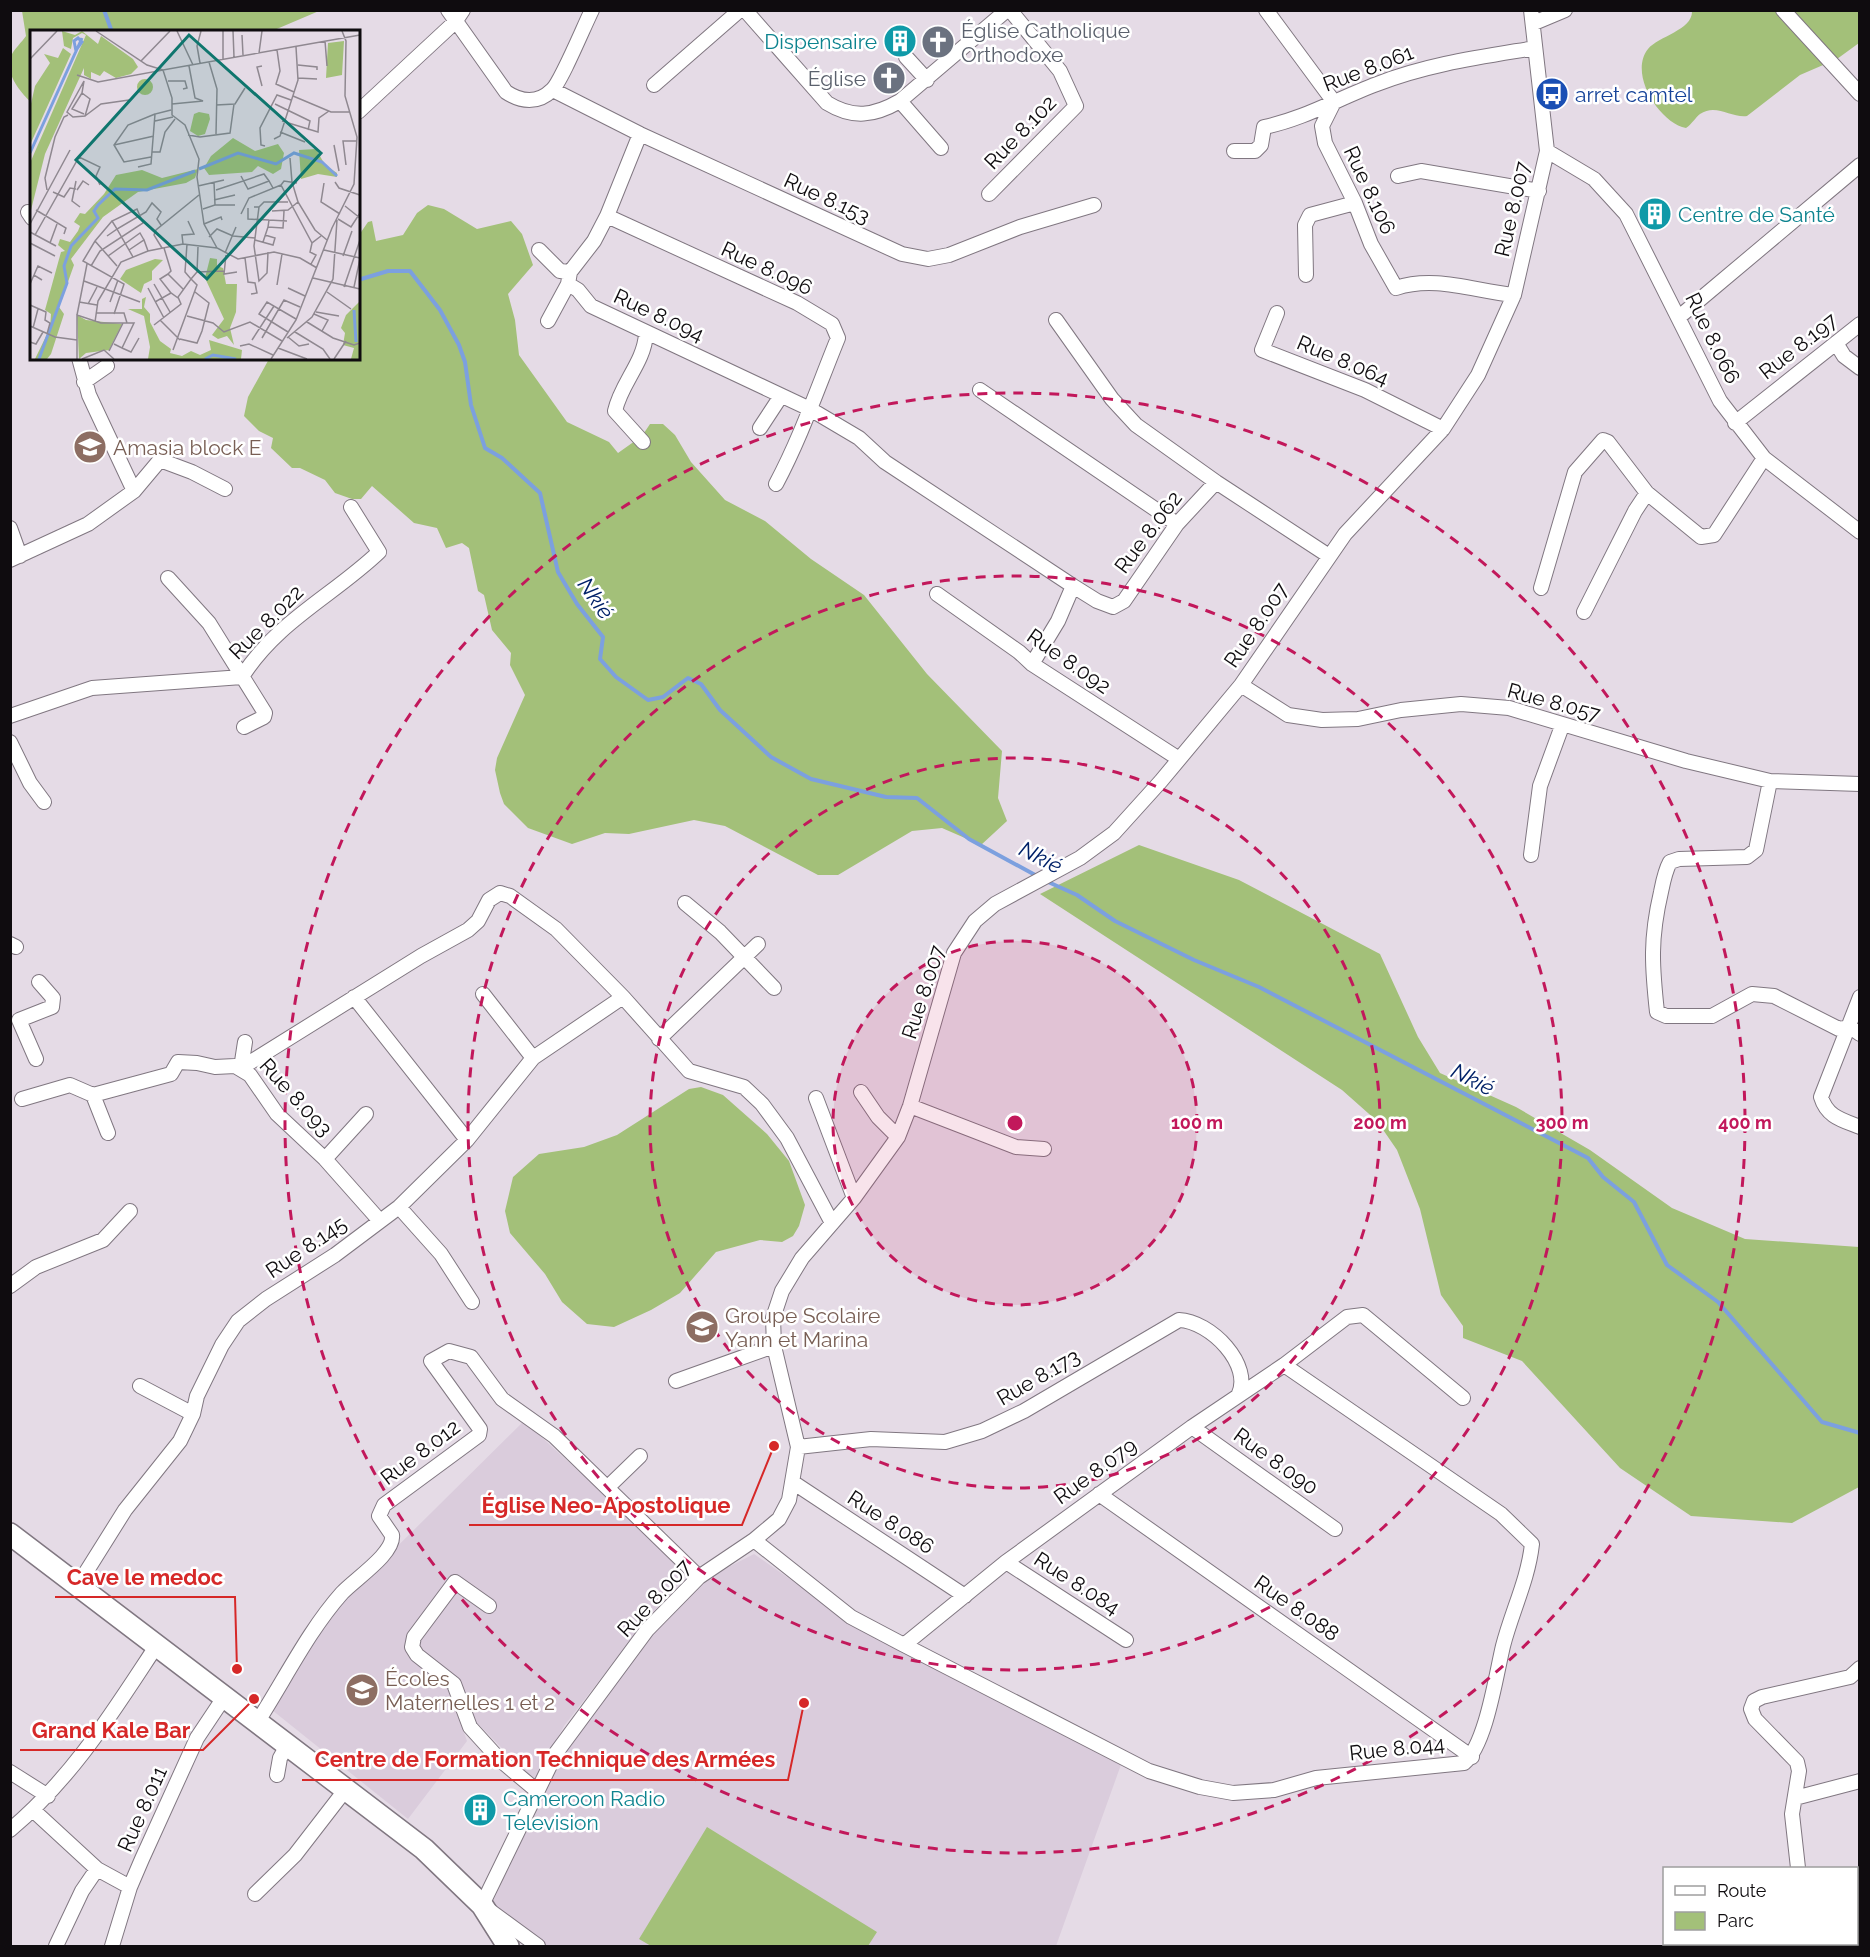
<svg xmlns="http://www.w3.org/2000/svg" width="1870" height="1957" font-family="Raleway,sans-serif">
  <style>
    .built { fill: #daccdc }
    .green { fill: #a3c079 }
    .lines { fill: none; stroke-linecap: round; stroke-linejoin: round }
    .stream { stroke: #7ca0df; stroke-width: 4 }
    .street-casing { stroke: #807781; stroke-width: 16 }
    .primary-casing { stroke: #807781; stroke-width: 24 }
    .street { stroke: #fff; stroke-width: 14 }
    .primary { stroke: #fff; stroke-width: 21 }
    .ring { fill: none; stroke: #c2185b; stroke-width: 3; stroke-dasharray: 10 8 }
    .labels { text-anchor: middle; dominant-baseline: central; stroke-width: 5; stroke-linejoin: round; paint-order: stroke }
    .worship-label { font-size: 21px; fill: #5b616d; stroke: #fff; text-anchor: start }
    .culture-label { font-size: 21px; fill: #0d838f; stroke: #fff; text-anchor: start }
    .street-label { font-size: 21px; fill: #0f0c0f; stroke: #fff }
    .transit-label { font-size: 21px; fill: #164399; stroke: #fff; text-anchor: start }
    .education-label { font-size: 21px; fill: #785e54; stroke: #fff; text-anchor: start }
    .water-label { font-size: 22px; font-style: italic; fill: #002168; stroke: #fff }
    .inset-river { fill: none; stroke: #7ca0df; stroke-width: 3 }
    .inset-road { fill: none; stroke: #8f8890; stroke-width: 1.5 }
    .view { fill: #0f766e; fill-opacity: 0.15; stroke: #0f766e; stroke-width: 3 }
    .inset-edge { fill: none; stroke: #0f0c0f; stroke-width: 3 }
    .centre { fill: #c2185b; stroke: #fff; stroke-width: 3 }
    .ring-label { font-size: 18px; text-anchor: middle; font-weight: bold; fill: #c2185b; stroke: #fff; stroke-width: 5; stroke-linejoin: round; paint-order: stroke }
    .leader { fill: none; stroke: #d62828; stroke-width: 2 }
    .callout-dot { fill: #d62828; stroke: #fff; stroke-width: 2 }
    .callout-label { font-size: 22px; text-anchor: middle; font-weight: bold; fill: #d62828; stroke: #fff; stroke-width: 5; stroke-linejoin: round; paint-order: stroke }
  </style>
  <rect width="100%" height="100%" fill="#e5dbe6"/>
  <path class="built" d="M524,1421l164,151 -41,47 -83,107 -30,55 -83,-85 16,45 -59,78 -136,-109 67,-106z
    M754,1554l94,66 275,139 -67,187h-518l-49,-36 71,-154 93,-129 50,-47z"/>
  <path class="green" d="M22,11v-1l297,1 -47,20 -240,1 -1,70c-11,-10 -27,-30 -20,-46 3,-7 11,-14 15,-20z
    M1692,11h167v32l-22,16 -37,16 -53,41c-16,2 -31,-13 -47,-2 -5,4 -8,10 -14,14 -26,-5 -58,-54 -38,-79 11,-13 45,-19 44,-38z
    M428,205l16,4 33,20 34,-8 11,13 11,31 -25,29 7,26 4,35 48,67 42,20 9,11 24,-17 8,-12h13l12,11 16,27 34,38 40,21 46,38 53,36 63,79 75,77 -4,47 9,23 -26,24 -39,-17 -30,3 -74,44h-20l-93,-49 -31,-6 -65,14 -24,-1 -33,11 -44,-16 -24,-24 -4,-11 -5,-23 2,-12 28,-63 -15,-30 1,-12 -19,-23 -8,-35 -6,-4 -9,-43 -7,-5 -16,5 -9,-20 -23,-5 -42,-37 -11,13h-9l-17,-6 -10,-13 -25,-12h-8l-21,-20 2,-10 -14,-7 -15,-15 4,-19 21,-38 89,-1 1,-123 9,-13 4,-1 4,20 27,-6 14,-22z
    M1139,845l100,35 141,74 38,83 22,36 76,34 74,43 82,58 73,31 114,8v240l-67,36 -101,-7 -71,-48 -98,-107 -59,-23v-12l-22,-31 -21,-86 -23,-59 -20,-29 -35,-31 -302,-196z
    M701,1087l22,8 44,39 22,27 16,44 -6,21 -6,10 -11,6 -22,-2 -44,12 -36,41 -29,17 -37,17 -27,-3 -25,-22 -17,-28 -35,-41 -5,-22 8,-34 26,-23 45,-7 33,-12 72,-46z
    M707,1827l170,105 -9,14h-217l-12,-7z"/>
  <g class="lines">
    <path class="stream" d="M104,10l8,22
      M358,280l30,-9h22l30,39 19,35 6,17 6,43 14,43 17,10 38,35 18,79 19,32 26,33 -3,22 16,18 32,23 15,-3 25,-19 13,6 19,26 51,47 40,22 75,18 31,1 52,41 68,37
      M1046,881l31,14 38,26 79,39 65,27 329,171 15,19 31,25 33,63 51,37 104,120 38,11"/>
    <defs>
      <path id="street" d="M448,10l58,82c15,10 32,12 46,-2 9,-8 32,-64 40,-80
        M745,10l82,93c26,16 47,13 73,-2
        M1266,10l68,92 -12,24 3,17 30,60 16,41 25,44c39,-13 78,3 118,7
        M1783,10l77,84
        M1534,23l31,-13
        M906,57l21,23
        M654,85l86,-75
        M553,90l87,44 262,120 26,5 21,-4 71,-28 74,-22
        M358,112l97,-90 8,-12
        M640,134l-33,82 190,87 35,21 6,14c-20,49 -37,99 -62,146
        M941,148l-41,-47 107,-91
        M1234,151h21l6,-6 3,-18c40,-8 75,-29 113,-43 51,-20 104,-27 158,-36
        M1547,151l47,28 32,35 94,187 44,57 96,74
        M1398,176l23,-5 118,20
        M989,194l87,-88 -16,-35 -50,-61
        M28,212l4,6
        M607,216l-13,25 -24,31 -2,12 10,6 13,16 219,103 49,29 26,24 188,124
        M539,250l21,21 10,1
        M1306,275l-1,-50 5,-10 45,-12
        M1277,313l-15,37 103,40 78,39
        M1679,317l181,-152
        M1056,320l56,79 24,26 80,57
        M548,321l20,-37
        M1836,343l8,13 16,12
        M79,358l10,37 45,96
        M84,382l23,-16
        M980,390l197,134
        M1735,423l125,-99
        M760,428l21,-32
        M643,442l-28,-31c6,-28 29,-48 31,-77
        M10,528l10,28
        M10,560l78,-36 46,-33 26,-31 32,12 33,17
        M168,578l41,45 56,90 -1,4 -20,10
        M1541,588l34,-116 28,-32 5,2 39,51 54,44 13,-2 50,-77
        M937,594l82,58 13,12 147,95
        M1584,612l51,-101 12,-18
        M1032,664l26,-43 15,-35 24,15 16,6 11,-6 53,-77 39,-42 113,74
        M1241,685l47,30 34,5 36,-1 43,-9 60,-6 48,4 177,53 84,20 90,3
        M10,716l82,-28 150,-11c34,-55 92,-82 137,-125l-28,-45
        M10,742l20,41 14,19
        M1770,781l-14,69 -9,7 -68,2 -9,3c-5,9 -7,20 -9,30 -11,47 -9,74 -4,120l9,4h46l40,-22 22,2 65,33 11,-2 10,7
        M1531,855l9,-69 22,-60
        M685,903l35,29 54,56
        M10,944l6,3
        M483,994l50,64
        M354,997l113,143
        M1860,997l-39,100c6,20 21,23 39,30
        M659,1039l99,-95
        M36,1059l-17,-39 33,-13 1,-9 -14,-16
        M241,1068l180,-112 47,-26 10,-9 11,-21 11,-7 10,3 46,33 67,68 66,74 55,16 18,17 25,34 45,85
        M241,1068l4,-26
        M861,1092l17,25 20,20
        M93,1095l15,38
        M816,1098l38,100
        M22,1099l48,-14 23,10 78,-21 7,-12 19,1 18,4 20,-1 15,9 27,39 48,45 55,62
        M910,1106l106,41 28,2
        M325,1159l41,-45
        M399,1207l42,47 31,48
        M10,1286l26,-19 67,-27 27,-29
        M676,1381l98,-35
        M140,1386l53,28
        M1192,1427l143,102
        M798,1447l73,-8 74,3 37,-11 42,-20 155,-91c31,1 75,45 59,76
        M794,1483l171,113
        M608,1487l32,-31
        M1099,1494l373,263
        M754,1540l97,77 53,28 102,-83 186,-135 92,-62 63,-48 16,-2 100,83
        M1006,1562l120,78
        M78,1585l47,-75 55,-69 13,-27 4,-18 25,-51 16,-24 28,-22 69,-44 64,-48 68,-67 66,-82 90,-61
        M489,1606l-34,-24 -41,55 -2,10 5,8 37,29 16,43 29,32 38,32
        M904,1645l245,126 51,16 33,6 41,-3 42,-12 148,-15c22,-18 32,-88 39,-117 9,-35 25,-66 29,-102l-31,-30 -217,-149
        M258,1721c27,-42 51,-91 84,-128 13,-14 53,-40 50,-58l-13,-19 5,-11 95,-70 1,-6 -49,-68 18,-10 22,6 31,42 52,37 145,141
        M10,1772l38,24
        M277,1775l3,-17 8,-14
        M1795,1798l65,-17
        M34,1811l63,58 33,18
        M10,1830c64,-54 102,-117 147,-185
        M1798,1868l-6,-54 7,-43 -2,-9 -42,-43 -4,-10 3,-8 8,-4 88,-20 10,-9
        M255,1894l40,-39 51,-66
        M1810,1944l2,2
        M56,1946l26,-55 15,-22
        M112,1946l18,-59 12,-28 55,-121 28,-42
        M538,1946l-56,-41 74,-152 91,-123 52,-53 55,-37 25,-21 10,-19 9,-53 -24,-101 -1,-28 9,-27 20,-33 52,-60 44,-61 12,-31 44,-153 21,-32 20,-17 85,-46 34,-25 47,-52 80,-96 104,-151 98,-105 35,-54 36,-80 33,-144 -16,-141"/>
      <path id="primary" d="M10,1534l414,315 58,56 26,41"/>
    </defs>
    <use href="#street" class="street-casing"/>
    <use href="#primary" class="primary-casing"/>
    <use href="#street" class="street"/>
    <use href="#primary" class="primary"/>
  </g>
  <circle cx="1015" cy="1123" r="182" fill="#c2185b" fill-opacity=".12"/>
  <g class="ring">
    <circle cx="1015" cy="1123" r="182"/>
    <circle cx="1015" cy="1123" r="365"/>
    <circle cx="1015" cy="1123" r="547"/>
    <circle cx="1015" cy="1123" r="730"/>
  </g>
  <defs>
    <symbol id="building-disc" viewBox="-11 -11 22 22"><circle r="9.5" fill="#0f9aa8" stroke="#fff"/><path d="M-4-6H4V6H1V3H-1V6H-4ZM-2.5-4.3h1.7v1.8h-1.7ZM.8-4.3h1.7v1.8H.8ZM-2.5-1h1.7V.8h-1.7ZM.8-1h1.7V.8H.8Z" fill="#fff"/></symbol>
    <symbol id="church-disc" viewBox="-11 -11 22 22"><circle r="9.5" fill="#6b7280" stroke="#fff"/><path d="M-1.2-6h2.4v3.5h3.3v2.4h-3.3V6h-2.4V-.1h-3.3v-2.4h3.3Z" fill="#fff"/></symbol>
    <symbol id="bus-disc" viewBox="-11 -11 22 22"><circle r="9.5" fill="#1a4fb4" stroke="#fff"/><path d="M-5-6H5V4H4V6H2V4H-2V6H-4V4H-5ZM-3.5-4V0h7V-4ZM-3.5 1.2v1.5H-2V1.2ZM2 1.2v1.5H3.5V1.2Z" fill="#fff"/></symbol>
    <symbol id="school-disc" viewBox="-11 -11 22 22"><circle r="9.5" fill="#8d6e63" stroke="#fff"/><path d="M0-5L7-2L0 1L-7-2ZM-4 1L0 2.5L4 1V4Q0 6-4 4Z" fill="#fff"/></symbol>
  </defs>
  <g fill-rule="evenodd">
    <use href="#building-disc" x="881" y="22" width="38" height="38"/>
    <use href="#church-disc" x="919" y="23" width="38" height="38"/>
    <use href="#church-disc" x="870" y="59" width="38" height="38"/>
    <use href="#bus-disc" x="1533" y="75" width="38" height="38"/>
    <use href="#building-disc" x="1636" y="195" width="38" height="38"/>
    <use href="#school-disc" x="71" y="428" width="38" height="38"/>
    <use href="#school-disc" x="683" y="1308" width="38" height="38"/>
    <use href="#school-disc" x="343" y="1671" width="38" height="38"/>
    <use href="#building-disc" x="461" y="1791" width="38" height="38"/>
  </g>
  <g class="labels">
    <g class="worship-label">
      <text x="961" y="30">Église Catholique<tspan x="961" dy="24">Orthodoxe</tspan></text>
      <text x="866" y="78" text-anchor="end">Église</text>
    </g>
    <g class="culture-label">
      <text x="877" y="41" text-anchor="end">Dispensaire</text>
      <text x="1678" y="214">Centre de Santé</text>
      <text x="503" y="1798">Cameroon Radio<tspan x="503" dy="24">Television</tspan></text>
    </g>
    <g class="street-label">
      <text transform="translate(1368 68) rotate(-21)">Rue 8.061</text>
      <text transform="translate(1020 132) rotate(-46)">Rue 8.102</text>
      <text transform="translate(1370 190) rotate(65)">Rue 8.106</text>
      <text transform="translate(827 198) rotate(25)">Rue 8.153</text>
      <text transform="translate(1512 209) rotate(-77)">Rue 8.007</text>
      <text transform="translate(767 268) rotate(25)">Rue 8.096</text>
      <text transform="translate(659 315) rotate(25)">Rue 8.094</text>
      <text transform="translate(1713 338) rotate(64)">Rue 8.066</text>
      <text transform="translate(1798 346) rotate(-38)">Rue 8.197</text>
      <text transform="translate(1343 360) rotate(23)">Rue 8.064</text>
      <text transform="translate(1148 532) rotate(-53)">Rue 8.062</text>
      <text transform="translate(266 622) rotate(-45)">Rue 8.022</text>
      <text transform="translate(1256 625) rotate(-56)">Rue 8.007</text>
      <text transform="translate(1069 661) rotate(35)">Rue 8.092</text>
      <text transform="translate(1554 702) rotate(15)">Rue 8.057</text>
      <text transform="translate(923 992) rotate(-72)">Rue 8.007</text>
      <text transform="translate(296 1097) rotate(48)">Rue 8.093</text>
      <text transform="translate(306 1247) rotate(-34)">Rue 8.145</text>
      <text transform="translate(1038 1377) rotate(-30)">Rue 8.173</text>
      <text transform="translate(420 1452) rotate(-37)">Rue 8.012</text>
      <text transform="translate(1276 1461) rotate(36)">Rue 8.090</text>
      <text transform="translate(1095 1471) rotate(-36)">Rue 8.079</text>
      <text transform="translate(891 1522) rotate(33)">Rue 8.086</text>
      <text transform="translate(1077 1583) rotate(33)">Rue 8.084</text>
      <text transform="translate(654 1598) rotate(-47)">Rue 8.007</text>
      <text transform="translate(1297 1608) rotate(35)">Rue 8.088</text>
      <text transform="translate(1397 1748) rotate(-6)">Rue 8.044</text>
      <text transform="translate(142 1809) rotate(-66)">Rue 8.011</text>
    </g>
    <g class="transit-label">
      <text x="1575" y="94">arret camtel</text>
    </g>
    <g class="education-label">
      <text x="113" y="447">Amasia block E</text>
      <text x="725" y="1315">Groupe Scolaire<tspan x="725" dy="24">Yann et Marina</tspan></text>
      <text x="385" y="1678">Écoles<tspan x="385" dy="24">Maternelles 1 et 2</tspan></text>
    </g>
    <g class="water-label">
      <text transform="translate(596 598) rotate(55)">Nkié</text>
      <text transform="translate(1041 857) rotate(27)">Nkié</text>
      <text transform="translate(1473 1079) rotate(27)">Nkié</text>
    </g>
  </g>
  <g transform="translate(30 30)">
    <rect width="330" height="330" fill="#e5dbe6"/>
    <path d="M32,1l13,4 7,-4 16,13 3,-8 32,23 5,8 -7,7 -15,4 -12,-7 -4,5 -9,-4v7l-7,-4v-7l-39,86 -15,60v-51l56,-128 -4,-2 -9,5 -2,11 -7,-3zM314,11l-2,34 -16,3 2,-35zM33,18l8,6 -41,91v-37l5,-22 15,-23 -6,-9 14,4zM107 57a8 8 0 1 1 16 0a8 8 0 1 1-16 0ZM169,82l10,2 1,5 -5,15 -7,2 -8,-5 4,-17zM203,108l22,13 23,-7 6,9 -3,16 -8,5 -15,-8 -6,6 -43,3 -5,-7 7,-12zM286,119l9,16 12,8v4l-19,-3 -17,5 -2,-29zM168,139l-3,9 -9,5 -48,9 -35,25 -32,42 3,6 -15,42 5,7 -13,40 -4,5h-12l15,-31 1,-14 -6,-4 16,-58 4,-1 -7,-6 2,-6 10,3 8,-11 2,-5 -6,-4 6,-9 5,1 19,-20 12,-19 26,-5 20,8zM180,228l7,1v7l6,2 3,16h11l-1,28 -6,16 4,17 -7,-9 -9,3 -6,-4 12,-16 -19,-41zM125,229l8,1 -11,11v9l-8,4 -3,9 -21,-14 6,-9zM116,267l-2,10 6,7v8l10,19 11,8 -1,4 12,3 9,-5 9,4 11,-5 -2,-10 33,10 -1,9h-93l2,-12 -6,-31 -16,-7h14v-10zM330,271v58h-9l3,-11 -11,-3 2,-12 -4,-5 5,-13zM47,285l9,5 36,4 -13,26 -23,3 -7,6z" fill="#a3c079"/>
    <path class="inset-river" d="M46,21l-2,-10 4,-3 4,4 -5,7M0,123l52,-115M169,139l39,-16 38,11 18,-11 28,9 15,14M324,280l2,32M9,329l28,-76 -3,-17 7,-20 27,-28 -4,-7 4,-6 17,-16 32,1 48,-19M175,329l8,-4 23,4"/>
    <path class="inset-road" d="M66,1l51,34 16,5 197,-35M147,1l16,34M203,1l1,26M212,5l1,20M295,11l2,25M247,20l3,21 -4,13 18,8M229,23l3,-22M0,29l27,-28M193,29v-28M111,31l29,-30M179,32l8,27 -1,45M170,33l-3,-17 4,-15M268,35l19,2v3M232,36l-5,1 5,19M47,45l21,7 65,-12 9,28v17l13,10 14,34 -2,18 7,47 13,24 21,11 36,-7 26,6 17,10M268,48l19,1M54,51l-2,12 8,6 -5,17 -12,1 -6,-5zM138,51h17l2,7 -4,1M52,63l-10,16 12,5M263,66l38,16h19M142,74l31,-3 -8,-3 -6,-32M245,74l35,17 -2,9M186,75l19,-1 10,-16M55,86l16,-12 28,-4M125,91l18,-4M252,91l36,11 1,-14 10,-7M250,102l25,10M158,105l12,2 30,-4 4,-29M244,109l6,-3 18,-56 -2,-33M84,115l40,-9M304,115l5,26M235,116l-4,-1 -1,-17 17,-33 14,5M122,122h8l5,-20 10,-13M121,127l-27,5 -10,-17 14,-20 27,-11M260,128l2,24 6,20 17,28 12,10M316,135l-3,-24h14M108,137l13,-3 4,-50 16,-4M211,146l7,13 21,-8 4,7M46,151l-4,20 8,6M305,152l4,6 21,7M267,153l-13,-2 -3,4 31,58M294,153l-3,19 19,12M168,156l26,-6M17,160l-2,-12 10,-41 9,-20 4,-2M47,160l6,-9 6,4M186,160l48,-16 5,7M23,162l11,5 6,-9 6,1M184,170l21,-5M185,175h20M315,176l15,12M224,177h5l-5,39 5,35 8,-8 1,-21M229,177l5,-5h24M218,178v11l21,1M173,179l12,-4 -1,-23M6,180l30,18 -2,6M242,181l16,-1 10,-8M211,184l8,-16 32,-13M308,189l13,8 9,-14M0,194l40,-74M174,194l17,-7 1,3M238,197l1,-7 18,1M0,202l26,14M5,205l44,-78 21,10 -4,9 4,9M179,207l8,-8 16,7 22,2M225,210l18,5 2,-7 -10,-3M65,211l17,-20M233,212l5,-15 15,1 1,-17M0,213l25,13M20,213l7,-19M153,214l-1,-9 12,-1 -6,-13M132,218l-8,-13 2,-5 43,-35M134,218l7,23 -3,3 15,15M99,220l15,-10 4,11M294,220l36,8M195,223l11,-26M196,225l-2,19 13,-2M78,226l32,-23 4,7M313,226l9,-25M103,227l-16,-28 29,-17 6,-9 9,9 -4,7 4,6M215,228l3,24 7,1 2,10 -6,1M281,234l5,-9 -6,-3 2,-9 9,-7M61,236l9,-15 43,-28 -6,-14 -25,12 5,8 -10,7M167,242l27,-1M138,244l-8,5 11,14M4,245l4,-9 14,7M283,248l47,11M54,251l56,21M0,254l4,-9 8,5M124,254l8,14 -7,4M247,255l5,-31M314,257l16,-47M324,257l6,-28M118,258l16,30M258,258l17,8M297,262l24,17M49,272l18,3M80,272l8,-22M58,274l9,-17M0,275l16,7 -1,8 5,3 -3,11M140,282l-8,-14 9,-5 7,5M286,282l23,4M66,283h28l3,10M84,284l10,-30 -41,-23 12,-20 22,25M284,284l14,6 -6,11M47,285l10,-51M157,286l26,7 11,9 26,-10 32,19M130,290l20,20M65,292l3,-21 23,-39 27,-11 35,-7 34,4M277,292l26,16 21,7 6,-2M124,295l27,-21 -3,-7 13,-18 -6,-7 2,-28M0,296l25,11 22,3M3,298l5,-19M258,302l-29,-18 8,-12 29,17M265,302l28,17 7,10M258,307l11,9 10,-2M232,308l22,-38 16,7M257,308l25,-21 21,-38 4,-59M150,309l17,4 5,-12 7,-28 -14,-11M222,310l22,-34M0,312l6,2 7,-12M84,314l8,4 12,-25h-11M210,316l9,-2 24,11M92,318l9,4 8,-14M248,318l29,11M143,320l24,-65 -6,-6 6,-7 1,-25M47,329v-44l24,8h22l-14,28M52,329l22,-9 10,9M241,329l25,-39 36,-92 22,-44 3,-47 -12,-41 1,-55 -4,-10M304,329l12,-18"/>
    <path class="view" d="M159,5l132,118 -114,126 -131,-119z"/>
    <rect width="330" height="330" class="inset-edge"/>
  </g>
  <circle cx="1015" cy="1123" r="9" class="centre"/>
  <g class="ring-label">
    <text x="1197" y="1129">100 m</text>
    <text x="1380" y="1129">200 m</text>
    <text x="1562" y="1129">300 m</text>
    <text x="1745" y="1129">400 m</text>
  </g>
  <path class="leader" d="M774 1446L742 1525H469M237 1669L235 1597H55M254 1699L203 1750H20M804 1703L788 1780H302"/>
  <g class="callout-dot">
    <circle cx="774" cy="1446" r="6"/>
    <circle cx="237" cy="1669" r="6"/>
    <circle cx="254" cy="1699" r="6"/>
    <circle cx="804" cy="1703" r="6"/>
  </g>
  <g class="callout-label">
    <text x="606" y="1513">Église Neo-Apostolique</text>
    <text x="145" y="1585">Cave le medoc</text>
    <text x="111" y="1738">Grand Kale Bar</text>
    <text x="545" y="1767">Centre de Formation Technique des Armées</text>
  </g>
  <rect width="1870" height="1957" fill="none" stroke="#0f0c0f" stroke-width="24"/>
  <rect x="1663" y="1867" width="195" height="78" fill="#ffffff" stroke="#9f9e9f" stroke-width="1.5"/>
  <rect x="1675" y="1886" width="30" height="9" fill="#ffffff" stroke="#9f9e9f" stroke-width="1.5"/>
  <text x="1717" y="1897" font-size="18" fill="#0f0c0f">Route</text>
  <rect x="1675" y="1912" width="30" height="18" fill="#a3c079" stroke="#9f9e9f" stroke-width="1.5"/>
  <text x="1717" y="1927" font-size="18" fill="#0f0c0f">Parc</text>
</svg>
